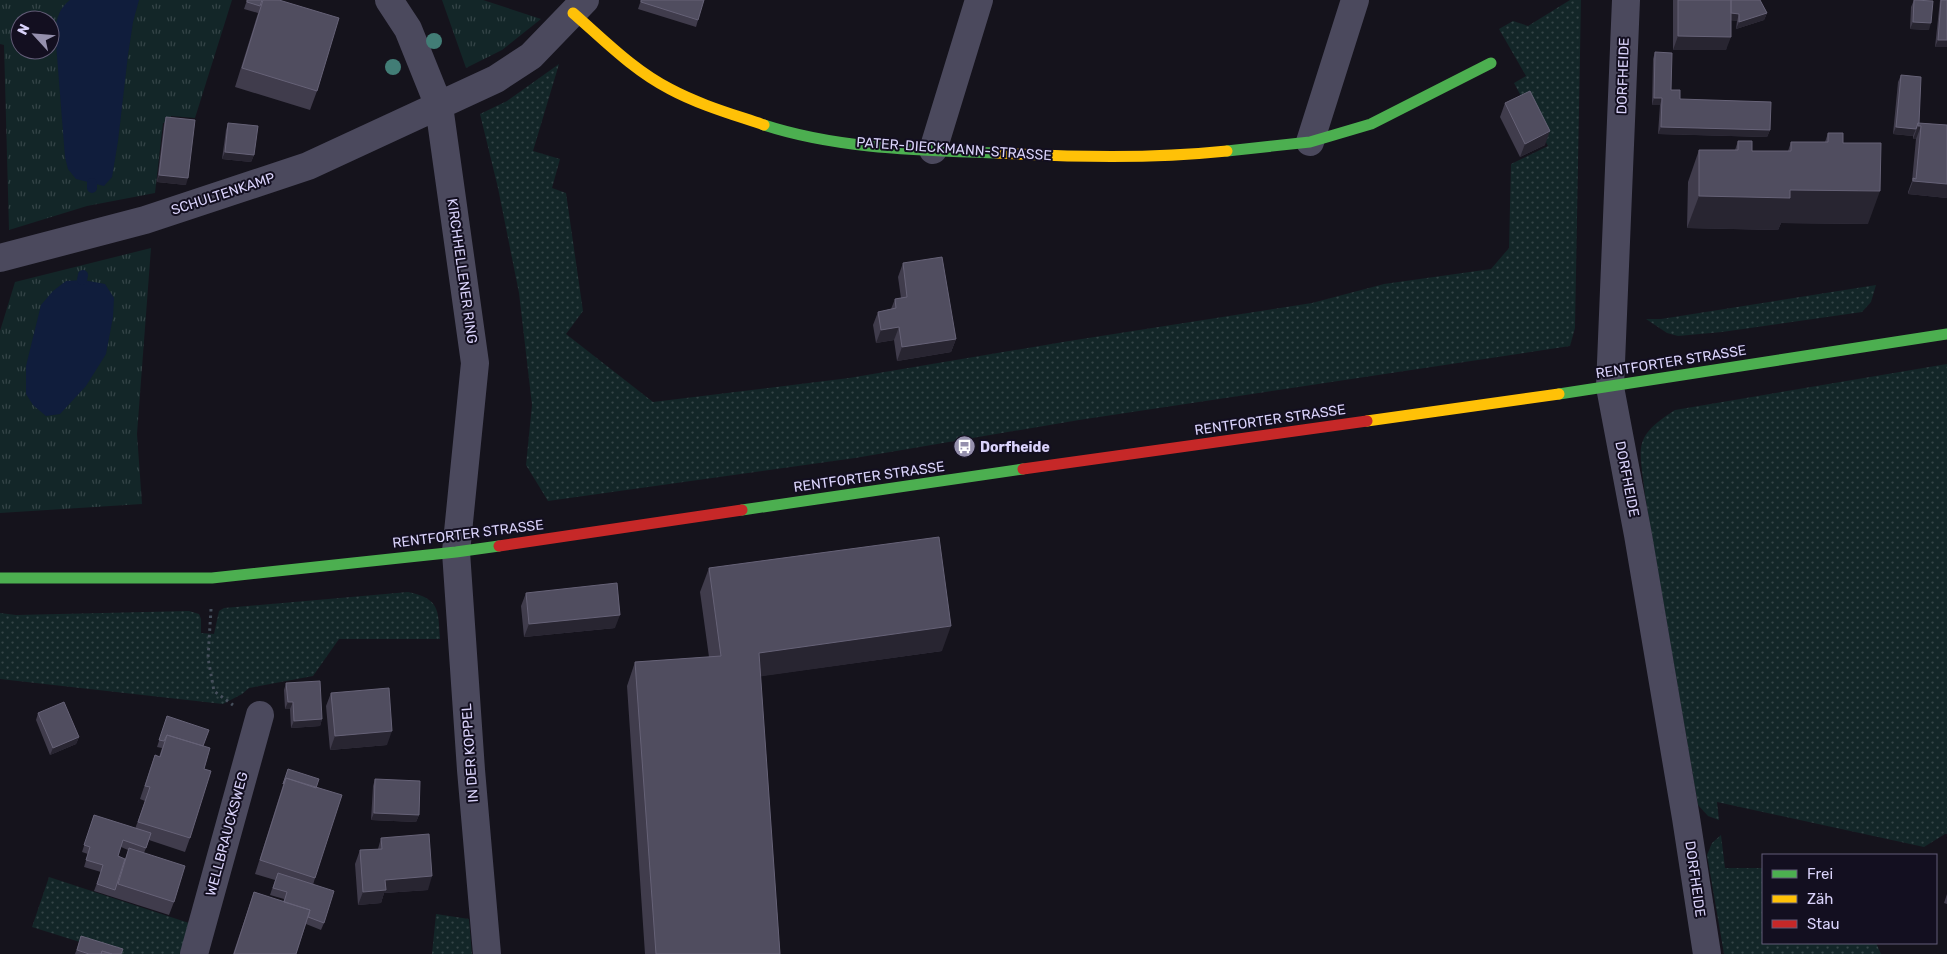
<svg xmlns="http://www.w3.org/2000/svg" width="1947" height="954" font-family="Rubik,sans-serif">
  <style>
    .grass { fill: url(#grass-dots) }
    .park { fill: url(#park-tufts); fill-rule: evenodd }
    .water { fill: #101d3c }
    .lines { fill: none; stroke-linecap: round; stroke-linejoin: round }
    .stream { stroke: #101d3c; stroke-width: 10 }
    .path { stroke: #464f5c; stroke-width: 3; stroke-dasharray: 2.5 4; stroke-linecap: butt }
    .street { stroke: #4b495d; stroke-width: 28 }
    .fast { stroke: #4caf50; stroke-width: 11 }
    .slow { stroke: #ffc107; stroke-width: 11 }
    .jam { stroke: #c62828; stroke-width: 11 }
    .tree { fill: #427d76 }
    .wall { fill: #403c4c; fill-rule: evenodd }
    .shaded-wall { fill: #282531 }
    .building { fill: #504d5f; stroke: #666277 }
    .labels { text-anchor: middle; dominant-baseline: central; stroke-width: 4; stroke-linejoin: round; paint-order: stroke }
    .street-label { font-size: 14px; fill: #dad3fb; stroke: #130f20 }
    .poi-label { font-size: 14px; font-weight: bold; fill: #dad3fb; stroke: #130f20; text-anchor: start }
  </style>
  <defs>
    <pattern id="grass-dots" width="8" height="8" patternUnits="userSpaceOnUse" patternTransform="scale(1.25)"><rect width="8" height="8" fill="#132628"/><path d="M2 2h.1M6 6h.1" fill="none" stroke="#354548" stroke-width="1.8" stroke-linecap="round"/></pattern>
    <pattern id="park-tufts" width="24" height="20" patternUnits="userSpaceOnUse" patternTransform="scale(1.25)"><rect width="24" height="20" fill="#132628"/><path d="M3 7l-1-3M5 7V3M7 7l1-3M15 17l-1-3M17 17v-4M19 17l1-3" fill="none" stroke="#354548"/></pattern>
  </defs>
  <rect width="100%" height="100%" fill="#15131c"/>
  <path class="grass" d="M1570,0h11l-6,328 -5,18 -491,74 -224,38 -307,43 -22,-36 6,-60 -13,-112 -21,-105 -18,-74 27,-13 52,-37 -26,87 27,8 -8,29 14,5 17,118 -17,23 87,68 196,-24 220,-37 243,-38 72,-19 107,-15 18,-21 2,-84 37,-18 -34,-63 12,-7 -27,-47 14,-8 15,5z
    M1876,285l-5,17 -9,10 -140,20 -44,4 -11,-3 -21,-14h15z
    M1947,364v470h-2l-21,13 -207,-45 2,18 -11,-4 -10,-11 -53,-310c-5,-48 -14,-57 30,-85z
    M408,592c32,7 30,17 32,47h-101l-26,37 -64,12 -7,6 -19,10 -223,-25v-66l16,2 173,-4 10,3 2,5v14l13,1 5,-23 5,-3z
    M1721,835l4,33h38v75h113l5,11h-157l-17,-99 5,-12z
    M49,877l140,46 -8,31h-63l-86,-27z
    M436,914l33,5 3,35h-40z"/>
  <path class="park" d="M0,0h232l-37,118 -24,-2 -1,7h-7l-8,70 -68,13 -78,24 -5,-185 -4,-1zM20,20h30v30h-30z
    M442,0h41l58,19 -39,31 -36,18z
    M151,248l-14,186 5,70 -142,9v-182l15,-49z"/>
  <path class="water" d="M70,0h69l-6,22 -5,33 -10,86 -6,36 -8,9 -28,-7 -8,-10 -3,-12 -10,-126c2,-14 4,-22 15,-31z
    M83,280l22,4 9,14 -1,19 -7,37 -20,32 -26,28 -14,2 -13,-11 -7,-11v-28l15,-61 12,-14 13,-10z"/>
  <g class="lines">
    <path class="stream" d="M92,183v5
      M82,280l1,-5"/>
    <path class="path" d="M211,609l-3,49 6,33 19,14"/>
    <path class="street" d="M389,0l19,29 31,77 36,257 -19,189 15,218 16,184
      M1626,0l-16,387 28,148 48,283 21,136
      M1310,142l45,-142
      M933,150l46,-150
      M0,258l145,-38 163,-54 188,-87 35,-23 54,-56
      M194,954l66,-239"/>
    <path class="fast" d="M764,125c74,24 154,25 232,28
      M1227,151l83,-9 61,-18 120,-61
      M1559,394l388,-60
      M742,510l281,-41
      M0,578h212l244,-26 43,-6"/>
    <path class="slow" d="M573,13c31,27 60,57 97,76 30,16 62,25 94,36
      M996,153c77,4 154,6 231,-2
      M1367,421l192,-27"/>
    <path class="jam" d="M1023,469l344,-48
      M499,546l243,-36"/>
  </g>
  <g class="tree">
    <circle cx="434" cy="41" r="8"/>
    <circle cx="393" cy="67" r="8"/>
  </g>
  <path class="wall" d="M247,0h32l38,91 -7,19 -75,-23 23,-74 -14,-4z
    M641,0l57,20 -2,7 -58,-18z
    M1673,0h87l7,13 -3,7 -28,9 1,-8 -6,-1 -5,30h-53z
    M1914,0l15,30 -19,-1 1,-22z
    M1940,0h7v47h-12z
    M1655,52l16,38 9,9 90,31 -3,7 -109,-3 2,-29h-8l1,-46z
    M1901,75l18,48 28,2v73l-39,-4v-2l4,-11 4,-42h-3v-3l-20,-2 5,-52z
    M1505,103l40,42 -25,12 -20,-40z
    M166,117l20,68 -29,-3 7,-58z
    M228,123l26,32 -3,7 -29,-3 4,-29z
    M1828,133l15,10 25,81 -87,-1 -3,7 -91,-2 1,-46 11,-32h36l3,-9 14,10h36l3,-9h34z
    M903,263l53,76 -5,13 -54,9 -3,-21 -18,3 -3,-18 5,-13 13,-3 4,-10 6,-1 -3,-21z
    M709,568l233,83 -182,25 20,278h-135l-18,-268 8,-24 74,-5 -9,-65z
    M526,593l89,35 -91,9 -3,-31z
    M286,683l36,36 -2,7 -29,2 -1,-19h-5l-1,-19z
    M331,693l56,52 -57,5 -4,-44z
    M38,713l41,24 -3,7 -26,11 -14,-35z
    M167,716l36,30 1,23 -14,69 -5,14 -36,-12 -5,13 30,49 -5,13 -75,-24 7,-19 -17,-5 4,-13 -6,-2 12,-37 41,14 10,-28 -5,-2 10,-30 5,-14 4,2 3,-9 -5,-1zM121,847l7,3 -3,9 -7,-3z
    M288,769l28,19 -1,90 -2,7 11,38 -3,7 -15,-6 -10,30h-63l21,-62 29,10 1,-3 -14,-4 5,-15 -20,-6z
    M375,779l44,36 -3,7 -45,-2 2,-34z
    M381,838l47,52 -44,3 -3,10 -23,2 -3,-41 5,-14 18,-1z
    M1947,894v10l-3,-1z
    M81,936l40,18h-46z"/>
  <path class="shaded-wall" d="M1728,13l11,1 -2,7 -11,-1z
    M1767,13l-3,7 -28,9 3,-7z
    M1913,22l18,1 -2,7 -19,-1z
    M1678,36l53,1 -5,13h-53z
    M1938,40h9v7h-12z
    M1654,98h8l-2,7h-8z
    M1918,126h3l-5,13h-3z
    M1661,127l109,3 -3,7 -109,-3z
    M1896,127l20,2 -3,7 -20,-2z
    M1550,131l-5,14 -25,12 5,-13z
    M225,152l29,3 -3,7 -29,-3z
    M159,175l29,3 -2,7 -29,-3z
    M1913,181l34,3v14l-39,-4z
    M1790,190l90,1 -12,33 -87,-1 -3,7 -91,-2 12,-32z
    M899,327l-5,13 -18,3 5,-13z
    M956,339l-5,13 -54,9 5,-14z
    M620,615l-5,13 -91,9 5,-13z
    M951,626l-9,25 -192,27 9,-25z
    M288,702h5l-3,7h-5z
    M322,719l-2,7 -29,2 3,-7z
    M392,731l-5,14 -57,5 5,-14z
    M79,737l-3,7 -26,11 3,-7z
    M374,813l45,2 -3,7 -45,-2z
    M432,876l-4,14 -44,3 -3,10 -23,2 5,-13 22,-12z"/>
  <path class="building" d="M247,0h15l-2,6 -13,-4z
    M263,0h16l60,18 -22,73 -75,-23z
    M641,0h63l-6,20 -57,-18z
    M1678,0h53v37l-53,-1z
    M1731,0h29l7,13 -28,9v-8l-8,-1z
    M1914,0l19,1 -2,22 -18,-1z
    M1941,0h6v40h-9z
    M1655,52l17,1 -1,37h9v9l91,3 -1,28 -109,-3 1,-29h-8z
    M1901,75l20,2 -2,46h-1l-2,6 -20,-2z
    M1530,91l20,40 -25,13 -20,-41z
    M166,117l29,3 -7,58 -29,-3z
    M228,123l30,3 -4,29 -29,-3z
    M1918,123l29,2v59l-34,-3v-3l3,1 5,-53h-3z
    M1828,133h15v10h38l-1,48 -90,-1v8l-91,-2v-46h39v-9h14v10h39v-9h37z
    M942,257l14,82 -54,8 -3,-20 -18,3 -3,-18 18,-4 -1,-9 12,-2 -4,-34z
    M939,537l12,89 -192,27 21,301h-124l-21,-292 86,-6 -12,-88z
    M617,583l3,32 -91,9 -3,-31z
    M320,681l2,38 -28,2 -1,-19h-5l-2,-19z
    M389,688l3,43 -57,5 -4,-43z
    M64,702l15,35 -26,11 -15,-35z
    M167,716l42,14 -6,16 -36,-11 -3,6 -5,-1z
    M167,735l43,13 -6,21 7,2 -21,67 -52,-16 12,-35 -5,-1 10,-31 5,2z
    M288,769l31,10 -3,9 -30,-10 -3,6z
    M286,778l56,17 -27,83 -55,-18z
    M375,779l45,2 -1,34 -45,-2z
    M94,815l57,18 -5,15 -23,-8 -5,16 7,3 -10,31 -18,-6 6,-19 -17,-5 4,-13 -6,-2z
    M429,834l3,42 -47,4 1,10 -23,2 -3,-42 22,-1 -1,-11z
    M129,848l56,18 -11,36 -56,-18z
    M278,873l56,18 -10,32 -16,-6 2,-7 -26,-8 3,-10 -14,-4z
    M254,892l56,18 -14,44h-62z
    M81,936l42,13 -2,5h-9l-10,-3 -1,3h-12l-12,-4z
    M102,951l10,3h-11z"/>
  <defs>
    <symbol id="bus-disc" viewBox="-11 -11 22 22"><circle r="9.5" fill="#9590ad" stroke="#130f20"/><path d="M-5-6H5V4H4V6H2V4H-2V6H-4V4H-5ZM-3.5-4V0h7V-4ZM-3.5 1.2v1.5H-2V1.2ZM2 1.2v1.5H3.5V1.2Z" fill="#fff"/></symbol>
  </defs>
  <g fill-rule="evenodd">
    <use href="#bus-disc" x="952" y="434" width="25" height="25"/>
  </g>
  <g class="labels">
    <g class="street-label">
      <text transform="translate(1623 76) rotate(-88)">DORFHEIDE</text>
      <text transform="translate(954 149) rotate(4)">PATER-DIECKMANN-STRASSE</text>
      <text transform="translate(223 194) rotate(-18)">SCHULTENKAMP</text>
      <text transform="translate(462 271) rotate(82)">KIRCHHELLENER RING</text>
      <text transform="translate(1671 362) rotate(-9)">RENTFORTER STRASSE</text>
      <text transform="translate(1270 420) rotate(-8)">RENTFORTER STRASSE</text>
      <text transform="translate(869 477) rotate(-8)">RENTFORTER STRASSE</text>
      <text transform="translate(1627 479) rotate(79)">DORFHEIDE</text>
      <text transform="translate(468 534) rotate(-7)">RENTFORTER STRASSE</text>
      <text transform="translate(470 753) rotate(-94)">IN DER KOPPEL</text>
      <text transform="translate(227 834) rotate(-75)">WELLBRAUCKSWEG</text>
      <text transform="translate(1695 879) rotate(82)">DORFHEIDE</text>
    </g>
    <g class="poi-label">
      <text x="980" y="447">Dorfheide</text>
    </g>
  </g>
  <rect x="1762" y="854" width="175" height="90" fill="#130f20" stroke="#635d78"/>
  <rect x="1772" y="870" width="25" height="8" fill="#4caf50" stroke="#635d78"/>
  <text x="1807" y="879" font-size="15" fill="#dad3fb">Frei</text>
  <rect x="1772" y="895" width="25" height="8" fill="#ffc107" stroke="#635d78"/>
  <text x="1807" y="904" font-size="15" fill="#dad3fb">Zäh</text>
  <rect x="1772" y="920" width="25" height="8" fill="#c62828" stroke="#635d78"/>
  <text x="1807" y="929" font-size="15" fill="#dad3fb">Stau</text>
  <g transform="translate(35 35) rotate(296)"><circle r="24" fill="#130f20" stroke="#635d78"/>
  <path d="M0-4L9 19L0 12L-9 19Z" fill="#9590ad"/>
  <text y="-8" font-size="14" font-weight="bold" text-anchor="middle" fill="#dad3fb">N</text>
  </g>
</svg>
